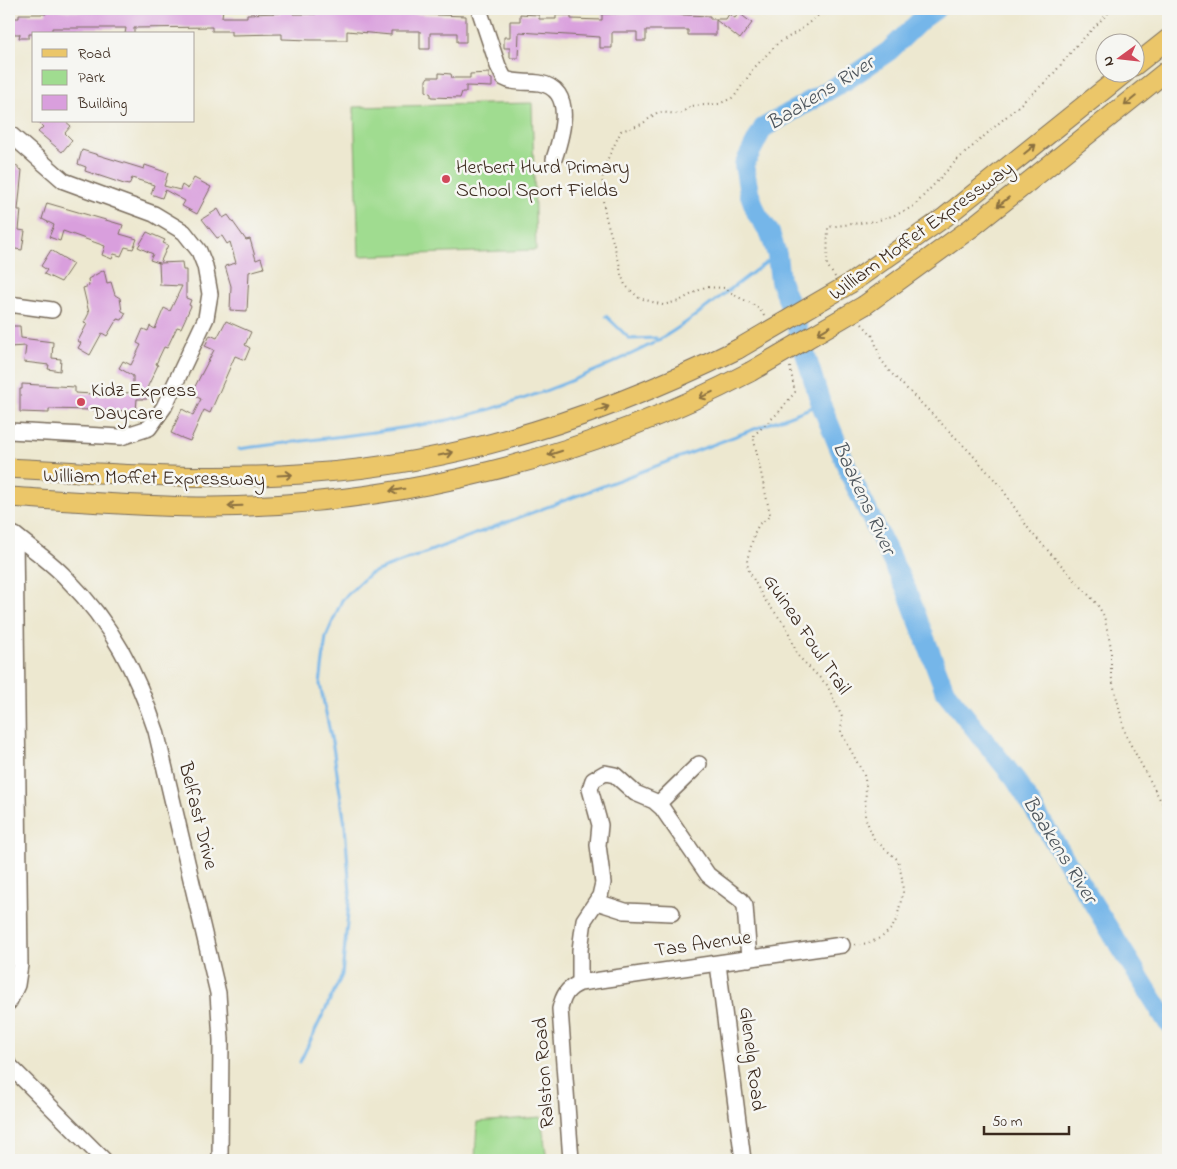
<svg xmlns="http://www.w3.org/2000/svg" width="1177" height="1169" font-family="'Indie Flower',sans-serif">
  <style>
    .green { fill: #a0dc90; stroke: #6e8357 }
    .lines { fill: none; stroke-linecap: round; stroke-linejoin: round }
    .stream { stroke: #74b6e9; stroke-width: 3 }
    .river { stroke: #74b6e9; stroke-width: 20 }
    .building { fill: #d99fdd }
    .minor-casing { stroke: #796c5c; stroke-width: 18 }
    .major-casing { stroke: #796c5c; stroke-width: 21 }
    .path { stroke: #796c5c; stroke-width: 2; stroke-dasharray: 1 4; stroke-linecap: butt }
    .minor { stroke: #fff; stroke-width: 15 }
    .major { stroke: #ebc669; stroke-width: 19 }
    .major-bridge-casing { stroke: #796c5c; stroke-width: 21; stroke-linecap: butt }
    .major-bridge { stroke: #ebc669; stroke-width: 19 }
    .oneway { stroke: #8a7040 }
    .poi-dot { fill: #d1495b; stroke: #f6f6f2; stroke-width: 2 }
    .labels { text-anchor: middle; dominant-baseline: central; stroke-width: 5; stroke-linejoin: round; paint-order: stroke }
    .poi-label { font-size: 20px; fill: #3b2a1e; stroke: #f6f6f2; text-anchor: start }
    .street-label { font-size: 20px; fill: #3b2a1e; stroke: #f6f6f2 }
    .water-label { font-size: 21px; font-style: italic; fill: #4c545b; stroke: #f6f6f2 }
  </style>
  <rect width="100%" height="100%" fill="#f6f6f2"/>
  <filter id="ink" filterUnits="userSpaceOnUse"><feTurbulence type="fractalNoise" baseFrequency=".02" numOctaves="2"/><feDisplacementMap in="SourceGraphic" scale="10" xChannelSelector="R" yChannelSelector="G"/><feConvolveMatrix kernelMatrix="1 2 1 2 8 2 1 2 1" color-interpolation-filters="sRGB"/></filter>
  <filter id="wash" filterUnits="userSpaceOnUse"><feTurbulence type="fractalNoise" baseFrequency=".0096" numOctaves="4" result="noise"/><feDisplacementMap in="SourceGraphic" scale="20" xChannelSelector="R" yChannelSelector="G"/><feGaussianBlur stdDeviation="1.12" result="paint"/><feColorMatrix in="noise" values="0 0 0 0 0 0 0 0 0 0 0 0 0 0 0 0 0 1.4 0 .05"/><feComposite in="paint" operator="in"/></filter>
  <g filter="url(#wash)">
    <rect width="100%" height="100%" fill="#ede8d0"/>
    <path class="green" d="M532,103l4,147 -177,6 -5,-149z
      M541,1117l6,43h-72l2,-38z"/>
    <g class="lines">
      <path class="stream" d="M606,316l24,23 26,-1
        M239,449c69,-10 140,-15 209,-29 65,-14 132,-41 192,-70 49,-24 91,-64 137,-95
        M300,1062l42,-87 8,-82 -5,-68 -12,-78 -13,-63 6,-47 16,-37 27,-26 452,-170"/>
      <path class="river" d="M936,9l-14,10 -33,32 -41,28 -85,49 -19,37 5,27 8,22 13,19 7,22 3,26 10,24 31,99 31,75 55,112 38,100 70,88 153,244"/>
    </g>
    <g id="blocks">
      <path class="building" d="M46,9l36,3v-3l113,2 28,-2 -1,8h25v-3l33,-1v-3h13v4h23v-3h10l140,5v26h-9v-9h-27v16h-10v-18h-29v4l-44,-4v9h-37l-28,-1v-5l-51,1v-4h-19v-4l-78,1v6h-9l1,-6h-74v6h-23v4h-10l1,-4h-11v-16h10v-4h27z
        M641,13l69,3v3h16l3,-5 6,4 4,-5 13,10 -12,16 -24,-19v15h-28v-5h-42v11h-9v-9h-25v16h-12v-11l-81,-5 -1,26h-8v-10h-6v-11h6v-16h10v-7l19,1v4h17v-4h15v4l31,1v-6z
        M439,73l12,1 1,4h18v-4l19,-1v5l3,1v8l-26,-1v6h-4l-2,6 -29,-1v-3l-5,-3v-11l2,-3h11z
        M37,121h28l6,5 -6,7 7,7 -10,12 -24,-20 5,-5z
        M82,150l62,19 1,-4 23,8 -4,13 16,4 2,-5 6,4 6,-11 17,9 -14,27 -15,-8 3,-5 -20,-11 -3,8 -11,-4 3,-9 -22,-7 -3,7 -5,-1 -39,-13 1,-4 -8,-3z
        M9,165l9,1v3l4,1 -4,40h3l-2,20 6,1 -3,19 -13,-2z
        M47,203l76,22 -3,9 17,5 -4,10 -8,-2 -4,9 -7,-2 -2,5 -10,-4 3,-9 -42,-15 -3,10 -11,-4 5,-12 -12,-6z
        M218,209l5,9 5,-3 18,25 4,-1 6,21 5,-2 3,10 -15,4 -2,39 -17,-1 1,-24 -6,-20 11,-3 -6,-21 -3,2 -5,-8 -5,2 -15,-19z
        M147,232l18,8 -2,3 5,2 -8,18 22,-1 1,8h3v28l5,2 -2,5 2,1 -10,22 -4,-1 -10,21 -3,-1 -8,17 2,1 -11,23v11h-10l-1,12 -87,-2v4l-29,-1v-23h2v-5l53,3v6l36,2 22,-3v-16l-14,-8 4,-7 8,4 10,-20 -4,-2 6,-14 5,2 2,-5 5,3 9,-21 6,3 12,-25 -22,-1 -1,-22 -9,-3 3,-6 -15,-7z
        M51,250l22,14 -12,18 -17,-8 3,-4 -6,-4z
        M104,270l3,13 4,-1 4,13 5,3 2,13 4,2 -4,7 -5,-1 -10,17 -5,-3 -12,22 -12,-7 3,-5 -3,-2 9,-17 -3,-1 5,-10 -6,-25 6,-2 -1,-7z
        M226,321l25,11 -6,13 5,3 -5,12 -10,-4 -25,57 -6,-3 -14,31 -8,-3 -11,-5 11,-24 11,6 8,-16 -10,-5 23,-44 -9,-4 5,-11 7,3z
        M9,326h11l1,12 32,4 -1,16 9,1 -1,12 -12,-2 1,-4 -25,-3 2,-16 -17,1z"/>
    </g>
  </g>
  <g filter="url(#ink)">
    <use href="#blocks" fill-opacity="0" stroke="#796c5c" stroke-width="1"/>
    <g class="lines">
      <defs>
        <path id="minor" d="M479,9l19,57 6,12c10,6 24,3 35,5 37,6 23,52 15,76
          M9,133l55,48 90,33 30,18 15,19 6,15 5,28 -4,24 -42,89 -15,21 -28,9 -112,-6
          M9,304l43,6
          M9,533l6,2c18,15 38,28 53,45 43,43 69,93 88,151l62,262 3,47 -1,120
          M658,804l41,-40
          M597,902l28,9 47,2
          M718,964l25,196
          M580,983v-33l4,-30 16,-24 3,-13 -5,-38 2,-20 -10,-36 3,-9 12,-7 10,2 20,18 19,8 8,7 46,67 33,25 4,6 4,53
          M9,1002l8,-17 3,-20 -5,-430
          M9,1065l95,95
          M571,1160l-11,-151c3,-13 7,-21 20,-26l262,-38"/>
        <path id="major" d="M1134,66l34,-27
          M851,283l94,-66 181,-145
          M865,305l106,-77 197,-158
          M9,468c101,6 203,13 305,5 148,-10 291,-58 424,-124
          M9,497c67,4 135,10 203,10 186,-2 373,-48 538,-135"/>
      </defs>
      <use href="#minor" class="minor-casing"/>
      <use href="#major" class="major-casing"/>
      <path class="path" d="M835,277l-8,-12 1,-38 48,-6 22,-7 16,-8 42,-45 94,-83 26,-32 36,-37
        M764,316c-8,-16 -27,-15 -38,-28l-21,-1 -26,14 -16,4 -24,-7 -14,-13 -4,-11 -2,-12 -13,-44 -4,-23 1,-26 18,-38 21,-7 16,-12 22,2 11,-8 28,-2 15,-7 21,-30 22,-23 23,-14 26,-21
        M862,324l11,12 7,22 10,14 79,79 32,36 29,44 67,73 7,12 7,31v28l15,61 35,65 7,7
        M790,367l5,25 -16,20 -26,24 17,78 -3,5 -8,5 -4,8 -8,28 1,9 16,30 22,27 12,30 29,29 15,32 -1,15 23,43 2,9 -1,33 9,22 24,21 4,18 1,14 -6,26 -5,10 -10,9 -13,6 -15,2"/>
      <use href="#minor" class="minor"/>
      <use href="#major" class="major"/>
      <defs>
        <path id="major-bridge" d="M738,349l113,-66
          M750,372l115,-67"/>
      </defs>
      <use href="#major-bridge" class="major-bridge-casing"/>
      <use href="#major-bridge" class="major-bridge"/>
    </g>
    <defs><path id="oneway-shaft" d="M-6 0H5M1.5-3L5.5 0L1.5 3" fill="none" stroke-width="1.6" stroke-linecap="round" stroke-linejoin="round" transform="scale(1.25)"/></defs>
    <g class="oneway">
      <use href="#oneway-shaft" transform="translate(1130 101) rotate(141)"/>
      <use href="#oneway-shaft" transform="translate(1030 149) rotate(-39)"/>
      <use href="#oneway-shaft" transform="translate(1003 202) rotate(141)"/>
      <use href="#oneway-shaft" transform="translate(824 330) rotate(149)"/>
      <use href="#oneway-shaft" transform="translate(706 395) rotate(155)"/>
      <use href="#oneway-shaft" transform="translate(602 409) rotate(-21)"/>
      <use href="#oneway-shaft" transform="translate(555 453) rotate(162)"/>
      <use href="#oneway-shaft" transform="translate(446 454) rotate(-12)"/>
      <use href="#oneway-shaft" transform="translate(285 475) rotate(-3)"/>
      <use href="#oneway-shaft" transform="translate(397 490) rotate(170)"/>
      <use href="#oneway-shaft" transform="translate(235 506) rotate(178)"/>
    </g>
  </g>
  <g class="poi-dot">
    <circle cx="446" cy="179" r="5"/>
    <circle cx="81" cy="402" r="5"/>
  </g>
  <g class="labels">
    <g class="poi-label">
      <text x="456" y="168">Herbert Hurd Primary<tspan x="456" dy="23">School Sport Fields</tspan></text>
      <text x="91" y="391">Kidz Express<tspan x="91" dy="23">Daycare</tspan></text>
    </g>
    <g class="street-label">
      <text transform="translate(922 232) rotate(-36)">William Moffet Expressway</text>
      <text transform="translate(154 479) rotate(1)">William Moffet Expressway</text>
      <text transform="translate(806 635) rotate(56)">Guinea Fowl Trail</text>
      <text transform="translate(197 816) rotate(76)">Belfast Drive</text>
      <text transform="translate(703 945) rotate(-8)">Tas Avenue</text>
      <text transform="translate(751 1059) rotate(83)">Glenelg Road</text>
      <text transform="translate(545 1073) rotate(-94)">Ralston Road</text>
    </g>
    <g class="water-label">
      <text transform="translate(821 94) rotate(-32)">Baakens River</text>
      <text transform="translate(863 498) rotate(65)">Baakens River</text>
      <text transform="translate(1059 850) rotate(58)">Baakens River</text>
    </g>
  </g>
  <rect width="1177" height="1169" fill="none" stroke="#f6f6f2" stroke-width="30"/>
  <rect x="32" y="32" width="162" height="90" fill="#f6f6f2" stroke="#aba49d"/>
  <rect x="42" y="49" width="25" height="8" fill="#ebc669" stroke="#aba49d"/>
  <text x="78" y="58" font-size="15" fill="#3b2a1e">Road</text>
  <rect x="42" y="70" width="25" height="15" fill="#a0dc90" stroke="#aba49d"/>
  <text x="78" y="82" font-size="15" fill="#3b2a1e">Park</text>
  <rect x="42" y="95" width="25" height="15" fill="#d99fdd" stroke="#aba49d"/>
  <text x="78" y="108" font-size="15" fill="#3b2a1e">Building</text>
  <g transform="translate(1120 58) rotate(255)"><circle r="24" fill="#f6f6f2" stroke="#aba49d"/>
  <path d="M0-4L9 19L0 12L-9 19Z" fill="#d1495b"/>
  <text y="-8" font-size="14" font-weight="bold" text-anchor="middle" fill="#3b2a1e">N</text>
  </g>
  <path d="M984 1126v8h85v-8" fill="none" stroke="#3b2a1e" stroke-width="2.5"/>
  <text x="992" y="1126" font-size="15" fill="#3b2a1e" stroke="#f6f6f2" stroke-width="4" paint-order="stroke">50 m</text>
</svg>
